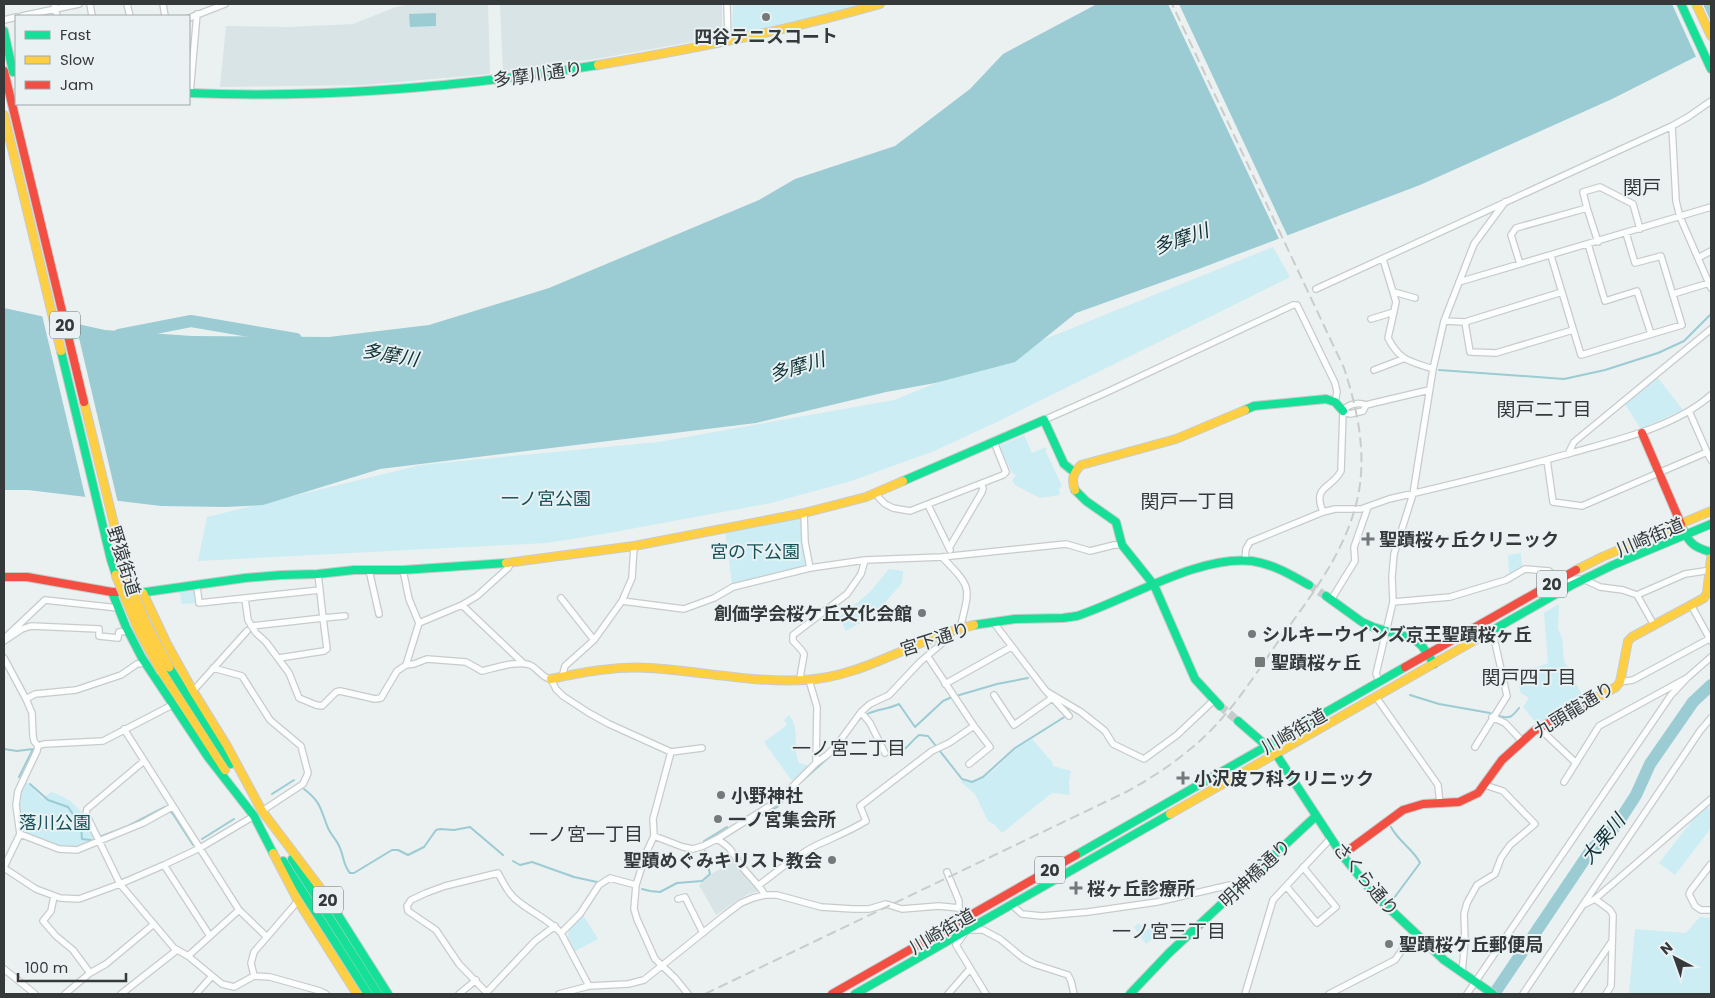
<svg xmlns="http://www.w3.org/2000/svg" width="1715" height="998" font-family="Poppins,'Noto Sans JP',sans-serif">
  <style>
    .built { fill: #d8e4e6 }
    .green { fill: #cbedf3 }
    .water { fill: #9bcbd3 }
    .pier { fill: #ebf0f1 }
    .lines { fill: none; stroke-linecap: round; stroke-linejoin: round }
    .stream { stroke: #9bcbd3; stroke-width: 2 }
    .river { stroke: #9bcbd3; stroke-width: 12 }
    .secondary-tunnel { stroke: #c7cbcc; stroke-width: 8; stroke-dasharray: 8 4; stroke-linecap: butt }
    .street-casing { stroke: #c8cbcc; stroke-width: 8 }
    .fast-casing { stroke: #c8cbcc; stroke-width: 10 }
    .slow-casing { stroke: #c8cbcc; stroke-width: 10 }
    .jam-casing { stroke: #c8cbcc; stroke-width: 10 }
    .street { stroke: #fcfdfd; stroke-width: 5.5 }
    .fast { stroke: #16e098; stroke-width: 8 }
    .slow { stroke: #ffcf43; stroke-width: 8 }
    .jam { stroke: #f24e42; stroke-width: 8 }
    .rail { stroke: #cacbcb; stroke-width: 2; stroke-dasharray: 10 5; stroke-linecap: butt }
    .slow-bridge-casing { stroke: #c8cbcc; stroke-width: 11; stroke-linecap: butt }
    .slow-bridge { stroke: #ffcf43; stroke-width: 9 }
    .poi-dot { fill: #75797a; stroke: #e9f1f3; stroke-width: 2 }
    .labels { text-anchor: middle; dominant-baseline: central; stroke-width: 4; stroke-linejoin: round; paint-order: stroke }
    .shield { fill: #e9f1f3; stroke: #6c7072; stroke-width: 1 }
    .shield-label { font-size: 16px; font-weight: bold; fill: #36393a }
    .poi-label { font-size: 18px; font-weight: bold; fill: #36393a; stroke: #e9f1f3; text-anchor: start }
    .street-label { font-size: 18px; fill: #36393a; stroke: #e9f1f3 }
    .park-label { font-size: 18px; fill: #165058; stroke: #e9f1f3 }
    .neighbourhood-label { font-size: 19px; fill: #36393a; stroke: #e9f1f3 }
    .water-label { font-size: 19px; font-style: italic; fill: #0d2f33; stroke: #e9f1f3 }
  </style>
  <rect width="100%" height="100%" fill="#ebf0f1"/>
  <path class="built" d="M411,4h77l2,70 -126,11 -144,2 6,-61 63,1 64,-3 43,-17z
    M500,4h222v28l-3,5 -118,21 -98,14z
    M734,861l26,30 -12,3 -12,7 -20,14 -17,-30 14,-12z"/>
  <path class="green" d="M733,4h129l-26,8 -104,23z
    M1273,247l17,30 -289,143 -67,31 -83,30 -80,22 -168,31 -57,9 -348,18 9,-44 214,-52 237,-23 236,-42z
    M1658,378l25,32 -42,19 -16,-25z
    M1024,435l8,18 14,-6v5l16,34 -3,3 1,6 -20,3 -25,-13 -3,-5 4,-5 -4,-2 -13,-27z
    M800,516l10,52 -78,16 -7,-55z
    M1521,553l1,15 -13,6 -1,-19z
    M889,569l14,2 -1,12 -27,31 -29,17 -7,-14 30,-24z
    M195,588l2,15 -15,1 -3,-15z
    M1559,604l-1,25 4,9 2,23 20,38 -46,26 -15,-18 6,-9 -8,-5 -2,-7 11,-3 -1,-13 19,-7 -4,-50z
    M789,715c12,15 3,33 10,48l12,3 -19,15 -28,-39 23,-17 -3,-5z
    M1032,739l20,23 1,4 18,5 -2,11 1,13 -18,-2 -50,40 -8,-9 -6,-3 -13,-27 -14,-12 2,-2c17,11 39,-20 52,-30 5,-5 12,-8 17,-11z
    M24,779l19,20 8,-7c28,9 35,25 48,50l-22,8 -18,-1 -39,-15 -4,-29z
    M1708,807l3,3v18l-36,47 -16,-12 40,-51z
    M583,915l15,24 -23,12 -7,-14 1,-8z
    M1700,917l11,1v76h-82l6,-65 51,4z
    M1139,923l7,8 7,-6 7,8 -14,11 -12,-17z"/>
  <path class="water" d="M1097,4h614v45l-99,50 -192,86 -224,85 -120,43 -61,49 -80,21 -49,9 -130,31 -376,46 -117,36 -37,2 -65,-1 -133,-16h-24v-182l101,22 87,6 137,1 100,-12 120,-37 210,-88 36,-21 100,-33 75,-57 33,-35z
    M436,13v13l-26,1 -1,-13z"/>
  <path class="pier" d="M1168,4h11l109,233 -8,4z
    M1672,4h31l8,18v30l-14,7z
    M42,315l33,6 43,182 -32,-3z"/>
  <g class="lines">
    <path class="stream" d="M1439,370l125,9 41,-9 53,-17 26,-12 27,-27
      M1410,695l29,9 51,9
      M956,696l41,-12 31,-6
      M1499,716c11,3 13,1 20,-8
      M857,722c10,-13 28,-11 42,-18l16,23 28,-26 9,-4
      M4,749l13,2 16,-2 -14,28
      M895,753c12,-2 15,-11 24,-18l9,1 34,43 10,3 11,-5 32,-29 51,-32
      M801,782l28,-25
      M30,784l18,16 20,7 13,19 1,13 9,1
      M304,789c18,14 16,20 24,39 3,7 9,12 12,20 4,9 3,17 10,25h4l38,-23h6l10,5 16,-8 12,-17 4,-1 14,1 16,-3 33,28
      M272,794l22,-14
      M755,819l22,-12 17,-18
      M1391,827c7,14 24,24 29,36l-26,35
      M102,836l26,-10 37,-19 8,7 20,31
      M202,839l32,-20
      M704,841l23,-14
      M513,861l7,4 12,-3 42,15 23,5
      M642,889l8,2 10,1 17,-9 25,-2 8,-7 -5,-23"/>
    <path class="river" d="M119,335l72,-14 105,18
      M1494,994l97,-144 25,-24 20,-31 14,-31 43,-62 18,-17"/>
    <path class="secondary-tunnel" d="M1309,585l17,11
      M1220,706l18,15"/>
    <defs>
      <path id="street" d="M54,4l3,12
        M90,4l2,12
        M127,4l3,12
        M163,4l2,12
        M727,4l1,38
        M22,16l57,-12
        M189,18l36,-14
        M4,20l12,-3
        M190,93l7,-79
        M1711,101l-23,16 -16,9 4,75 4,16 31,71
        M1587,208l-4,-16 17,-5 33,17 7,25
        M1588,244l17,57 32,-10 14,43
        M1551,256l30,99 101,-30 -21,-69 -26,7 -9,-30
        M1698,258l13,-7
        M1383,259l13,43 -8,36c12,23 21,23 45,31
        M1520,264l-9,-29 5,-7 71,-20 11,34
        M1459,282l252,-75
        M1316,289l356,-163
        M1394,292l21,6
        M1673,294l36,-11
        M1371,319l23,-7
        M1444,321l21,1 97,-30
        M1465,322l5,30 26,1 77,-23
        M1374,370l29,-11
        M1343,411l7,3 13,-3 3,-6 8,-2 55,-13
        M1689,411l18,41
        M1044,420l61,-27 188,-88h4l38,78 2,9 -2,10
        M1568,454l6,-12 137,-113
        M1547,460l6,42 29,4 125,-54 4,8
        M876,492l3,6 6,6 8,4 17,3 93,-36 3,-3 -12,-30
        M928,505l22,45
        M1323,512c-11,-27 8,-22 18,-41l2,-60c5,-7 15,-9 23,-6
        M804,513l1,29 5,26
        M949,548l33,-56 1,-4 -2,-4
        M942,557c31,32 28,29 18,72
        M1245,560l1,-11 4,-7 73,-30 12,-3h26l28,-10c61,-14 122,-29 182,-46 46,-13 104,-26 140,-58
        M369,570l10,44
        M403,570l6,29 10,24
        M197,586l2,17 121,-13
        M1637,595l48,-21 26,-4
        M561,598l33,42
        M245,599l3,21 8,13 10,9 23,31 10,25 17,7 6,1 14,-14 4,-1 35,8 6,-1 16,-27 9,-6 8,-1 13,-5 39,3 16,9c13,-3 39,-12 50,-5 8,5 10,12 19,13l5,10 7,7 26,17 20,11 62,28
        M1331,600l24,-39 -1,-14 14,-40
        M622,601l62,8 30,-11 19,-11 77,-19 55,-8 77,-3 124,-13 24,7 24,-6h8
        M1393,602l57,-5 56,-17 19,-11 24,2 10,9 24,-1 17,8 23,3 14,5 17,30
        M462,605l61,58
        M1691,605l20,36
        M994,623l52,68 23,25
        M251,626l72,-8 -5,-44
        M7,636l38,-36 73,8
        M4,641l18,-12 9,-3 68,3v7l19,2 1,-6 9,-1
        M4,658l22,41 6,14 1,23 1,5 4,5 -1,5 -19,40 -2,14 4,29 -16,33
        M279,658l45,-7 3,-2 -4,-31 22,-2
        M406,665l13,-42 43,-18 15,-9 31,-28 3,-5
        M213,668l29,8 28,44 31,26 7,27 -5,11 -41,27
        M562,677l3,-11 29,-26 28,-39 10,-23 2,-32
        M800,680c0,-5 4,-24 4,-26 -2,-4 -8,-10 -11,-13v-6l54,-41 14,-20 4,-14
        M809,680l8,27 -1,56
        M1380,682l-4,-8 17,-72 -1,-25 2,-23 19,-60 20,-125 11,-48 30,-77 31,-42
        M1620,682l13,-2 76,-41
        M945,684l66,-37
        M193,691l54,-60
        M1046,691l35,21 24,19 8,13 31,15 33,-24 37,-35
        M994,695l20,30 38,-27
        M1376,697l62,88 2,19
        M26,699l9,-5 41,-4 45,-15 16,-11 8,-1
        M861,712l9,11 15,30
        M1492,717l13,6 17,18
        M1539,728l37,35
        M124,729l115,181 28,27
        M38,746l6,-2 59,-3 71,-37
        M1475,747l32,-51 -13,-58 -3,-6
        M671,752l-18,67 1,17 -7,15 -11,34 -2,24 3,10 18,40 20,19 13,16
        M671,752l31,-4
        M144,761l-57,48 -1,5 34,70 54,64 14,8 34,28 12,3 20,-11 16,1 50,14 6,3
        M969,764l21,-17 -16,-21
        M1564,782l35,-56 88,-48 24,-21
        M20,834l39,15 18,1 66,-27 29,-16
        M654,836l29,11 10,2 10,-3 14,-7 62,-39 37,-37 11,-8 10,-10 24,-33 9,-8 19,-9 31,-33 27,-23 2,-6
        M717,839c13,8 14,11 21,22 8,13 20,22 27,34
        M1711,864l-20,26 -2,4 6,12 6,4h10
        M164,865l46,71
        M4,868l32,21 24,9 19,1 41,-15 44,-19 36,-17 54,-32
        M947,872l12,29v7l6,11 2,11
        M759,885c19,-14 37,-30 58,-40 17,-8 33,-14 49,-24l-6,-15 72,-55 17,-8 25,-17 -46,-69
        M1286,886l31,37 19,-16 -33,-40
        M54,896l-3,15 -8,10 13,15 17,14 17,23
        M678,899l7,-2 18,36
        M1595,899l15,11 3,5 -2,71 -5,8
        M1585,904l10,-5 116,-100
        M1012,905l10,9 20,2 46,-4 69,-10 73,-17h12
        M561,933l19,-19 19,-29 11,-7 26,7
        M188,956l51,-46
        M4,969l31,25
        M1462,973l3,-33 -1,-26 3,-11 10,-18 18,-11 6,-16 9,-13 25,-21 -32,-33 -18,-6
        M254,976l-3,-13 3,-11 44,-51
        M487,992l48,-51 20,-15
        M65,994l25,-21 16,-9 48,-40
        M121,994l56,-44
        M196,994l16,-18
        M459,994l17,-14
        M488,994l-29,-30 -23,-34 -28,-19 -1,-5 4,-6 15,-7 19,-7 53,-13c6,11 11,22 21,29 14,11 30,18 42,31l28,53
        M559,994l30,-8 39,-2 16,-4 81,-65 16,-12 12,-5 12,-3h12l44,12 32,2h16l17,-5 16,5 37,-3 20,2
        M948,994l21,-24
        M986,994l-30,-49 11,-15h16l17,9 23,19 11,6 34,11 3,6 3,13
        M1245,994l28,-94 58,-62
        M1329,994l66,-34 19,-27
        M1467,994l204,-299 16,-17
        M1523,994l177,-263 11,-13
        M1576,994l36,-53"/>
      <path id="fast" d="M1681,4l30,65
        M4,31l9,41
        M189,93c138,6 272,-6 409,-28
        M61,351l50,209 5,15
        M1245,410l9,-4 72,-7 9,3 8,9
        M903,481l141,-61 20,44 10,8
        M1075,490l11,11 30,21 6,23 32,40 41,94 25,27
        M1683,529c6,15 13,19 28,23
        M112,592l14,35 16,31 66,99 46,59 19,37
        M139,593l106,-15 36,-3 37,-1 36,-4h49l103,-7
        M1326,596l36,26 11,5 41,12 8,7 12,18
        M974,625l41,-6 48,-1 14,-2c52,-17 121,-61 175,-55 21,3 39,14 57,24
        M1484,635l88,-50 41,-20 98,-41
        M169,667l62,97
        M1238,721l38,33 66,101 32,39 70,66 49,34
        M1076,855l329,-188
        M292,859l86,135
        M283,861l85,133
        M324,893l64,101
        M855,994l315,-180
        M1130,994l39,-41 147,-137"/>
      <path id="slow" d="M1696,4l15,32
        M598,65c95,-16 189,-34 282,-61
        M4,115l57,236
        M84,402l42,171
        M1075,490c-4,-10 -2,-17 6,-25l95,-26 69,-29
        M506,563l128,-17 170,-33 62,-16 37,-16
        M1576,570l26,-13 109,-46
        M143,593l24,51 26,47 34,55 35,65 62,82
        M162,672l63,98
        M551,679c32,-7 65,-13 98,-11 52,3 103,15 156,12 60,-3 111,-42 169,-55
        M1592,700l24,-13 4,-5 8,-41 4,-4 72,-39 3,-5 4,-35
        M1170,814l314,-179
        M273,853l25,48 59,93"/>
      <path id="jam" d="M4,71l80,331
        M1642,433l39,91
        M4,577h23l85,15h16
        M1405,667l171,-97
        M1342,855l61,-45 20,-6 36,-2 19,-9 24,-33 32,-29 58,-31
        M832,994l244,-139"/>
    </defs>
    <use href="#street" class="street-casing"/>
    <use href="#fast" class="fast-casing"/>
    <use href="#slow" class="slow-casing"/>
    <use href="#jam" class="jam-casing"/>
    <use href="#street" class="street"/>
    <use href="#fast" class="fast"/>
    <use href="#slow" class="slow"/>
    <use href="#jam" class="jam"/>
    <path class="rail" d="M705,994l421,-202c28,-15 54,-33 77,-54 29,-27 50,-60 72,-92 34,-48 73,-95 84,-155 7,-42 -2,-83 -15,-123l-172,-364"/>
    <defs>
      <path id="slow-bridge" d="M126,573l19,49 24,45
        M116,575l23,55 23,42"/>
    </defs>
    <use href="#slow-bridge" class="slow-bridge-casing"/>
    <use href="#slow-bridge" class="slow-bridge"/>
  </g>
  <g class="poi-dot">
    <circle cx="766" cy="17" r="5"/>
    <path d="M1365.5 531.5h5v5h5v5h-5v5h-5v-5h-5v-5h5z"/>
    <circle cx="922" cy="613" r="5"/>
    <circle cx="1252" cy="634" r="5"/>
    <rect x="1254" y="656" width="12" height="12" rx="2.5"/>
    <path d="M1180.5 770.5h5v5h5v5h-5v5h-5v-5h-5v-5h5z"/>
    <circle cx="721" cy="795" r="5"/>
    <circle cx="718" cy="819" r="5"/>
    <circle cx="832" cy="860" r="5"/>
    <path d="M1073.5 880.5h5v5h5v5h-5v5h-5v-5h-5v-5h5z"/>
    <circle cx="1389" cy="944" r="5"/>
  </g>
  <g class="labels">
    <g class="shield">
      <rect x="50" y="311.5" width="30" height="27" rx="4"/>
      <rect x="1537" y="570.5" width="30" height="27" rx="4"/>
      <rect x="1035" y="856.5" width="30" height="27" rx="4"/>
      <rect x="313" y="886.5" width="30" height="27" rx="4"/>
    </g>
    <g class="shield-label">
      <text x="65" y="325">20</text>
      <text x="1552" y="584">20</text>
      <text x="1050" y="870">20</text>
      <text x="328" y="900">20</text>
    </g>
    <g class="poi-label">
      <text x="766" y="36" text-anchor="middle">四谷テニスコート</text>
      <text x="1379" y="539">聖蹟桜ヶ丘クリニック</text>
      <text x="912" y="613" text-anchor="end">創価学会桜ケ丘文化会館</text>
      <text x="1262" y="634">シルキーウインズ京王聖蹟桜ヶ丘</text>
      <text x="1271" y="662">聖蹟桜ヶ丘</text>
      <text x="1194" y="778">小沢皮フ科クリニック</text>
      <text x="731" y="795">小野神社</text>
      <text x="728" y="819">一ノ宮集会所</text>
      <text x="822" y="860" text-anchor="end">聖蹟めぐみキリスト教会</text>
      <text x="1087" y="888">桜ヶ丘診療所</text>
      <text x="1399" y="944">聖蹟桜ケ丘郵便局</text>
    </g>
    <g class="street-label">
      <text transform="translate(538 74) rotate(-8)">多摩川通り</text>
      <text transform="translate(1650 537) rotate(-23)">川崎街道</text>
      <text transform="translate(124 561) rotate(73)">野猿街道</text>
      <text transform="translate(935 639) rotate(-18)">宮下通り</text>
      <text transform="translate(1574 709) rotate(-31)">九頭龍通り</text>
      <text transform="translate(1294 731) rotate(-30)">川崎街道</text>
      <text transform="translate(1255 873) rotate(-43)">明神橋通り</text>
      <text transform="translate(1366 879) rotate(50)">さくら通り</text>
      <text transform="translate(942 931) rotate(-30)">川崎街道</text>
    </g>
    <g class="park-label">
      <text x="546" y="498">一ノ宮公園</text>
      <text x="755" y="551">宮の下公園</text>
      <text x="55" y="822">落川公園</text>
    </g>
    <g class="neighbourhood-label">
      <text x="1642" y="187">関戸</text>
      <text x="1544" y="409">関戸二丁目</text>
      <text x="1188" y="501">関戸一丁目</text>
      <text x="1529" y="677">関戸四丁目</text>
      <text x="849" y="748">一ノ宮二丁目</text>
      <text x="586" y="834">一ノ宮一丁目</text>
      <text x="1169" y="931">一ノ宮三丁目</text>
    </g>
    <g class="water-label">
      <text transform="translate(1181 239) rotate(-19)">多摩川</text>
      <text transform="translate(390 355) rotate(10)">多摩川</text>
      <text transform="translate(797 367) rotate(-17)">多摩川</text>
      <text transform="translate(1603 839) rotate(-51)">大栗川</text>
    </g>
  </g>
  <rect width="1715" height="998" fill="none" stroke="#36393a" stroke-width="10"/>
  <rect x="15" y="15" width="175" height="90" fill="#e9f1f3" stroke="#a1a7a9"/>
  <rect x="25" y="31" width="25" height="8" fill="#16e098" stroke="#a1a7a9"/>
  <text x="60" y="40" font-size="15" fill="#36393a">Fast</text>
  <rect x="25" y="56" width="25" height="8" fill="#ffcf43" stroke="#a1a7a9"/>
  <text x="60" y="65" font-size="15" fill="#36393a">Slow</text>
  <rect x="25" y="81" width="25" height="8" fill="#f24e42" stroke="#a1a7a9"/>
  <text x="60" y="90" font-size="15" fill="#36393a">Jam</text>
  <g transform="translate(1675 958) rotate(319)" stroke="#e9f1f3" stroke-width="4" paint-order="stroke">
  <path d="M0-4L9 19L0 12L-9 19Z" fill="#36393a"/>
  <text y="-8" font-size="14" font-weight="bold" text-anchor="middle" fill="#36393a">N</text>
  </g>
  <path d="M18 973v8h108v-8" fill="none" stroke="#36393a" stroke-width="2.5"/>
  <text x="25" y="973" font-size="15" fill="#36393a" stroke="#e9f1f3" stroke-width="4" paint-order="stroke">100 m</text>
</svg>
